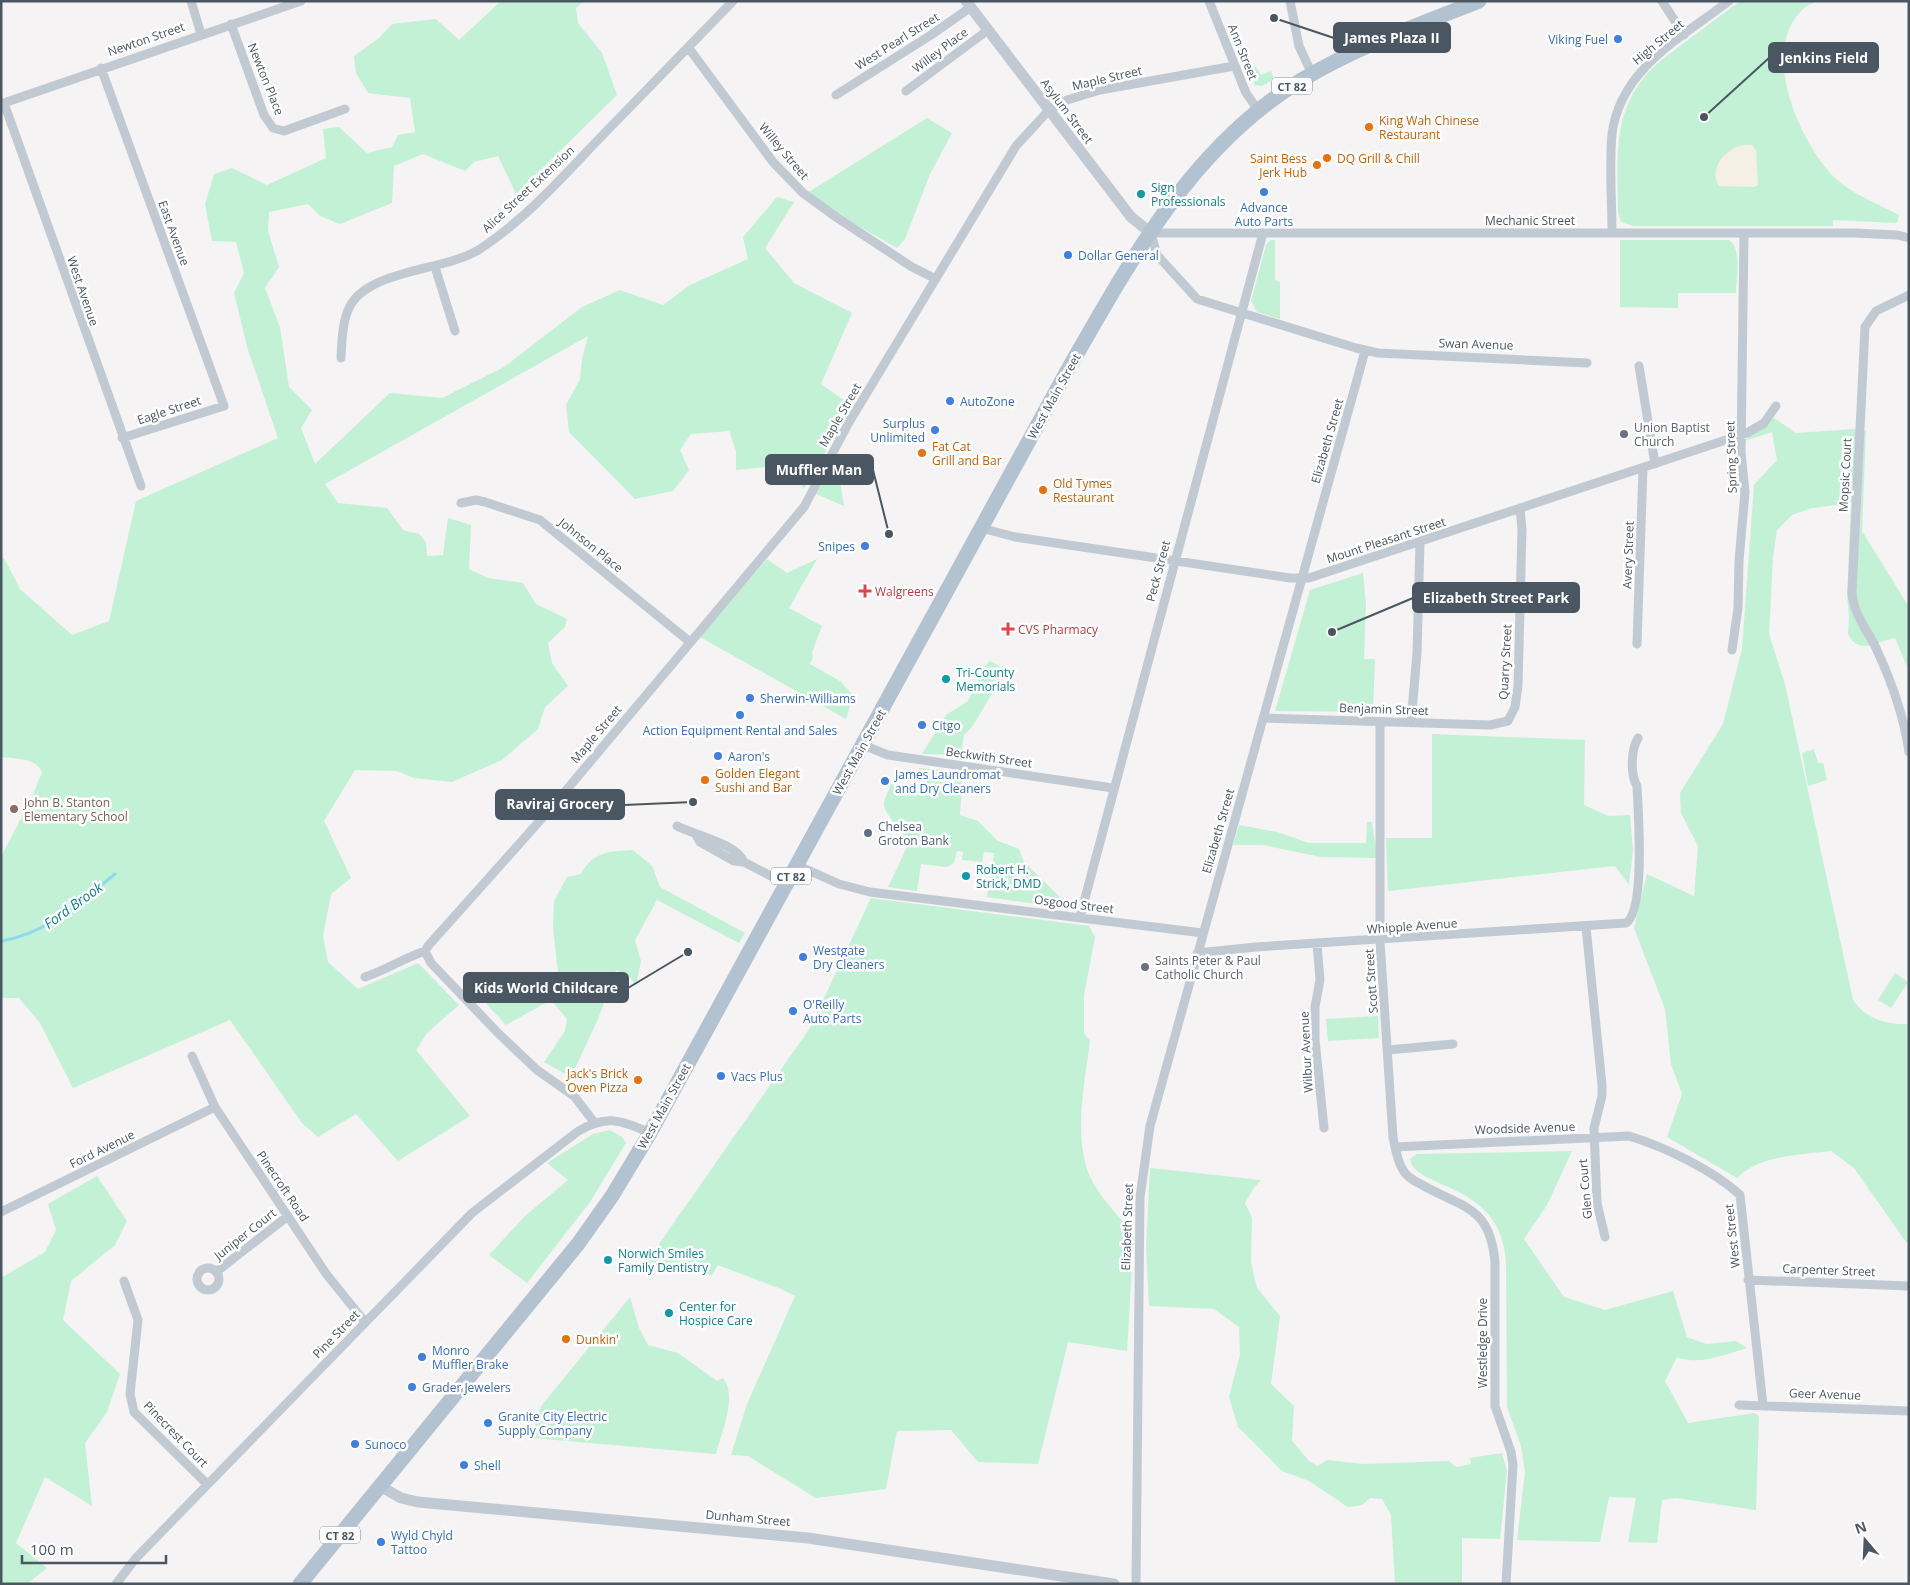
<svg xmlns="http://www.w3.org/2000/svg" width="1910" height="1585" font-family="'Open Sans',sans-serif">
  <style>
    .green { fill: #c3f1d5 }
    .sand { fill: #f5f0e5 }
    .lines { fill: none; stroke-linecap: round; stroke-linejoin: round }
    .stream { stroke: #90daee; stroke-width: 3 }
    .minor { stroke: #c1cad2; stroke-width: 9 }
    .tertiary { stroke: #c1cad2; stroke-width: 11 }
    .primary { stroke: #b3c2d1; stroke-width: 15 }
    .shop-dot { fill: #3f7fe0; stroke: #fff; stroke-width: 2 }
    .food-dot { fill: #e8710a; stroke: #fff; stroke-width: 2 }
    .culture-dot { fill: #0f9aa8; stroke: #fff; stroke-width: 2 }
    .worship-dot { fill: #6b7280; stroke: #fff; stroke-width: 2 }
    .health-dot { fill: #e0444e; stroke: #fff; stroke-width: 2 }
    .education-dot { fill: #8d6e63; stroke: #fff; stroke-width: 2 }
    .service-dot { fill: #5c6f8a; stroke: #fff; stroke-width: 2 }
    .labels { text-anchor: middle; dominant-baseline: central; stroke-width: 5; stroke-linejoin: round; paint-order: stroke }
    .shield { fill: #fff; stroke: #808990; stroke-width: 1 }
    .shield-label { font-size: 11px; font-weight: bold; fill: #4a5661 }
    .street-label { font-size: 12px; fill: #4a5661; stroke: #fff }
    .shop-label { font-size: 12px; fill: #366cbe; stroke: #fff; text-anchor: start }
    .food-label { font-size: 12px; fill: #c56008; stroke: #fff; text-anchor: start }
    .culture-label { font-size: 12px; fill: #0d838f; stroke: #fff; text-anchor: start }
    .worship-label { font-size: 12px; fill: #5b616d; stroke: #fff; text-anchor: start }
    .health-label { font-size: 12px; fill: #be3a42; stroke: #fff; text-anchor: start }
    .education-label { font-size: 12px; fill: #785e54; stroke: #fff; text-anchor: start }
    .service-label { font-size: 12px; fill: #4e5e75; stroke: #fff; text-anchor: start }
    .water-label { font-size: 14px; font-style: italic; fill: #0c7c9b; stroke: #fff }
    .leader { fill: none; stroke: #4a5661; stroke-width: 2 }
    .callout-dot { fill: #4a5661; stroke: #fff; stroke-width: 2 }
    .callout { fill: #4a5661; stroke: #4a5661; stroke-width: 2 }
    .callout-label { font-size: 14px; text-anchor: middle; font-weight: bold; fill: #fff }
  </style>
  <rect width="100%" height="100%" fill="#f5f3f3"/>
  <path class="green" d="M501,1h83l-8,7 2,15 24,30 15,42 -101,99 -18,-38 -24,6 -9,9 -42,-17 -29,12 -2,37 -52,21 -20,-8 -12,-12 -39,8 -1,19 11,36 -14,21 15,39 9,60 23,23 -11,18 14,36 75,-71 52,5 62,-31 78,-60 38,-17 43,15 27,-20 58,-26 -5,-22 34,-40 17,5 -29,46 29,35 58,30 -31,71 31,22 -48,83 -19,-24 -49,5v-19l-7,-20 -38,3 -11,16 9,20 -16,21 -38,8 -66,-67 -3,-27 14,-26 2,-20 6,-23 -263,148 13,19 49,5 16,22 16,4 7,8 1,14 16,-1 5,-37 23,7 -2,44 19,9 35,5 13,21 31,15 -2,8 -17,16 4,20 16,23 -23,21 -7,22 -36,31 -50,22 -38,-4 -17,-7 -42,-1 -31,51 27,57 -20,16 -8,42 5,26 30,27 60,-26 41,42 -32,28 -11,17 54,66 -72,45 -42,-47 -38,23 -16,-14 -72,-103 -157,68 -33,-65 -21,-25h-18v-141l31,-60 10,-25c-6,-15 -28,-13 -41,-15v-198l3,-1 16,31 52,46 37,-14 27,-120 142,-63 -30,-88 -14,-57 10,-20 -8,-31 -24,-1 -7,-37 9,-30 18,-6 35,17 59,-27 -3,-29 16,-2 28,26 25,-6 6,-12 17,-3 -5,-34 -42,-5 -12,-20 -2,-17 25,-18 13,-14 44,-5 23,21z
    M1740,1h77c-5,3 -12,5 -16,10 -40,41 -3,127 30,163 18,19 45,29 68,41l-2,8 -64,-3v6h-200l-12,-4 -3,-9c0,-60 -8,-108 42,-152z
    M1256,67l5,8 10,-4 3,8 -12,7 -7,-1 -7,-15z
    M927,118l25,15 -22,41 -25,65 -8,9 -51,-29 -39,-26z
    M1275,240v40l5,2v37l-23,-7 -6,-11 15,-56 4,-5z
    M1620,240h109c14,10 7,38 7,53h-58v15l-58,-1z
    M1774,418l22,15 59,-4 11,2 -4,100 47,76v64l-14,-33c-16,2 -36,19 -47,-4l1,-17 -2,-21 4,-93 -39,5 -20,7 -15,15 -4,27 -4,77 16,50 68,316c13,19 34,25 56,24v219l-3,-1 -52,-74 -23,-17c-31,4 -72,4 -94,27l-70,-41 15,-43 -11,-30 -6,-55 -31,-81 13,-54 47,22 4,-50 -17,-33 -1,-20 43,-69 19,-75 12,-164 23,-25 -5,-28 -28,9z
    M836,457l8,49 -28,-12z
    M767,559l20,14 30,-14 -28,49 33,18 -10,26 1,6 -3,6 30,17 13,14 -7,24 -146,-82z
    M1363,573l3,32 -2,54h11l-2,53 -98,-1 35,-121z
    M990,661l21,12 -9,4 -30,50 -8,8 -3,20 -39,-1 24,-39 22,-14 17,-35z
    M1432,734l153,6 -1,65 24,11 22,-1 3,36 -4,34 -14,-19 -227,25 -2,-53h46z
    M1814,749l4,14h5l4,17 -19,6 -6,-33z
    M919,768l44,4 -3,43 18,6 20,20 21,8 5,13 48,47 -85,-12 7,-44 -10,-1 -2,10 -20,-2 1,-8 -6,-1 -3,12 -7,4 -26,-3 -4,27 -29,-4 20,-42c-3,-13 -26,-32 -24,-42 1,-6 5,-13 7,-19l24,8z
    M1367,822h5l5,36 -56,-1 -58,-12h-30l6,-20 38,7 32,11h57z
    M633,850l19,16 8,21 85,46 -6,10 -82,-43 -22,40 6,21 -5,25 -6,-9 -14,-7 -18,49 -27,58 -27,-15 21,-31 2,-12 -16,-19 -45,25 -25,-27 77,-26 -5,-44 1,-27 13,-24 14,-3c11,-22 29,-23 52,-24z
    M871,898l218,28 6,11 -11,58v38l6,8c-5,40 -15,85 -4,125 6,23 32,50 48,68l-7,117 -59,-9 -30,122 -60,-2 -27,-32 -54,1 -11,58 -70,9 -68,-42 -17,-1 16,-51 48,-108 -14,-7 -63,-24 -6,10 -34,-3 -20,-7 -13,-1 165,-236z
    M1895,973l13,9 -17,26 -13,-8z
    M1378,1016l1,22 -51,3 -2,-22z
    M610,1130l12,7 4,6 -36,59 -63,81 -38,-28 36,-39 43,-36 -21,-17 46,-29z
    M1572,1151l-25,54 -23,34 40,58 41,13 68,-19 14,46 19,7 30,-3 11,7c-20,6 -49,18 -70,9l-12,24 23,42 66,-10 5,3 -3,94 -80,-12 -14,2 -5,43 -29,-1 8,-44 -27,-1 -9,45 -83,-2 8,-68 -4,-26 -14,-39 -1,-145c-4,-81 -92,-72 -96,-103l7,-5z
    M1150,1168l111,12 -8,9 -8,14 7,15 -1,44 6,26 23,28 -9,68 23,22 -2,35 17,20 9,5 9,-6 37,4 85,-3 7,6 15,-3 -1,-6 32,-5 5,18 -7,68 -38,-1v46h-67l-4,-69 -9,-16 -12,-1 -8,7 -14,2 -39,-26 -27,-10 -44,-44 -9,-30 11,-42 -1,-28 -25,-18 -65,-3 -3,-59z
    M97,1176l30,45 -12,24 -44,36 -8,39 57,54 -13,38 -22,31 7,63 -47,-29 -29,66 31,25 -20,16h-26v-306l44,-26 11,-22 -8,-26z
    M630,1297l9,31 9,17 30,8 39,28 6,-3c15,19 -2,55 -7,76l-183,-16 3,-20 6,-13z"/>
  <path class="sand" d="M1743,145h9l4,5 2,35 -4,2 -35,-1c-11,-18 6,-37 24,-41z"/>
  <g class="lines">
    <path class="stream" d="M1,941c46,-7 79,-39 114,-67"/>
    <path class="minor" d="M191,1l10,33
      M1209,1l37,92 12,17
      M1290,1l9,45 13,28
      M1662,1l22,34
      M231,24l33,91 9,13 11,3 61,-22
      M688,47l85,115 30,31 33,24 76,50 24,12
      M101,68l123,338 -102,32
      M906,91l82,-61
      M836,95l95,-60 40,-28
      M4,103l137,383
      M1,104l300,-103
      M1612,233c0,-33 -3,-67 0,-99 8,-65 70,-97 117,-133
      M435,267l20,64
      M1909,295l-33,16 -11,16 -13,265c1,22 15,37 24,56 15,32 28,69 33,104
      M341,358c1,-17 1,-37 9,-52 20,-37 96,-35 130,-57 43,-28 81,-70 116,-107 46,-47 91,-94 137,-141
      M1587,363l-209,-10 -22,-5 -159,-49 -40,-44 -6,-22h703l43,2 12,3
      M1639,366l16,98
      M461,503l15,-3 9,2 55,18 150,122
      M981,528l34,9 275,41h19l438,-145 17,-10 12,-17
      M1637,644l6,-176
      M1732,650l6,-42 1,-47 6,-69 -4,-40 3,-219
      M1263,718l227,7 18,-4 7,-14 3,-21 4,-157 -2,-21
      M1380,722v220l13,195c2,10 4,24 10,33 4,8 14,12 21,16 40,22 66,21 71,76v144l16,46 2,13 -7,119
      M1411,723l6,-70 3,-111
      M863,745l25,10 225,33
      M677,826c17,9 59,17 67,36
      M696,835l4,7 34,19 10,1 42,22
      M797,865l42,19 31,8 333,41
      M1080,917l183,-684
      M1586,927l16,158v11l-8,32 3,75 8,34
      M1317,944l3,36 -5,27v33l9,88
      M1197,953l59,-6 370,-24c20,-13 12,-113 11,-137 -7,-12 -6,-36 1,-48
      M365,977c21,-7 39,-19 60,-26
      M1388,1050l65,-6
      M192,1056l23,51 112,168 38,47
      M594,1122l-20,-26 -37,-26 -38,-36 -68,-71 -6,-12 3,-5 125,-140 251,-299 44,-83 168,-278 33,-36 18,-10 33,-10 134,-24
      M1395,1147l234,-11c36,11 84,34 111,59l23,210
      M1,1212l214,-105
      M197 1279a11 11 0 1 1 22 0a11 11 0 1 1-22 0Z
      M216,1272l72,-56
      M1748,1280l161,6
      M124,1281l14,39 -8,74 4,18 73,72
      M1739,1405l170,6
      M116,1584l20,-26 336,-345 105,-81c29,-18 43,-12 73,1
      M1136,1584l4,-387 10,-71 215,-775"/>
    <path class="tertiary" d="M966,1l165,216 20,16
      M380,1486l21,12 17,4 390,36 306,46"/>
    <path class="primary" d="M300,1584l278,-340 34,-48 38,-63 416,-760c62,-108 124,-225 234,-292 55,-34 119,-56 179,-80"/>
  </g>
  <g class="shop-dot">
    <circle cx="1618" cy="39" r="5"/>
    <circle cx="1264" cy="192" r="5"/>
    <circle cx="1068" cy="255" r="5"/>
    <circle cx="950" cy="401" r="5"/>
    <circle cx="935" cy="430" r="5"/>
    <circle cx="865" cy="546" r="5"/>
    <circle cx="750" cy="698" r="5"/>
    <circle cx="740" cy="715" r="5"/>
    <circle cx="922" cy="725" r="5"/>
    <circle cx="718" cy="756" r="5"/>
    <circle cx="885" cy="781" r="5"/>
    <circle cx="803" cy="957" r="5"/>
    <circle cx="793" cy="1011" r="5"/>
    <circle cx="721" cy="1076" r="5"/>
    <circle cx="422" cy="1357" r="5"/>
    <circle cx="412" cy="1387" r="5"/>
    <circle cx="488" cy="1423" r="5"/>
    <circle cx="355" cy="1444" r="5"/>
    <circle cx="464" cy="1465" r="5"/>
    <circle cx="381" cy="1542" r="5"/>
  </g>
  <g class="food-dot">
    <circle cx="1369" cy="127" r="5"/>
    <circle cx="1327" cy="158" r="5"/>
    <circle cx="1317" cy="165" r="5"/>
    <circle cx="922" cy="453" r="5"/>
    <circle cx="1043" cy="490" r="5"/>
    <circle cx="705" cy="780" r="5"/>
    <circle cx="638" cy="1080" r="5"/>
    <circle cx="566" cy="1339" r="5"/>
  </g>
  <g class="culture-dot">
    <circle cx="1141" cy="194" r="5"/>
    <circle cx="946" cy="679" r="5"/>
    <circle cx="966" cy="876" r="5"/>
    <circle cx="608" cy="1260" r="5"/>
    <circle cx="669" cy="1313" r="5"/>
  </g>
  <g class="worship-dot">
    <circle cx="1624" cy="434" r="5"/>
    <circle cx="1145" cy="967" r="5"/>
  </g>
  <g class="health-dot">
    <path d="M862.5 583.5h5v5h5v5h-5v5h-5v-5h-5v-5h5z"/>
    <path d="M1005.5 621.5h5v5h5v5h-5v5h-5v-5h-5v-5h5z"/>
  </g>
  <circle class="education-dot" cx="14" cy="809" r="5"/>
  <circle class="service-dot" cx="868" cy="833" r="5"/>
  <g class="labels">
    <g class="shield">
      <rect x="1272" y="77.5" width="40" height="17" rx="4"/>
      <rect x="771" y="867.5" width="40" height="17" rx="4"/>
      <rect x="320" y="1526.5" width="40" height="17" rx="4"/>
    </g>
    <g class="shield-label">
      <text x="1292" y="86">CT 82</text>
      <text x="791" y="876">CT 82</text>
      <text x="340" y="1535">CT 82</text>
    </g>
    <g class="street-label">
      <text transform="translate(146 39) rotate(-19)">Newton Street</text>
      <text transform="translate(897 41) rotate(-32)">West Pearl Street</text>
      <text transform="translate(1658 42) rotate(-40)">High Street</text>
      <text transform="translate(940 50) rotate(-37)">Willey Place</text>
      <text transform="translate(1243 52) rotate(68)">Ann Street</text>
      <text transform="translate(1107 78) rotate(-13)">Maple Street</text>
      <text transform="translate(266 79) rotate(68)">Newton Place</text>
      <text transform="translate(1067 111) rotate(53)">Asylum Street</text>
      <text transform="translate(784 151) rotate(50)">Willey Street</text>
      <text transform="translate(528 189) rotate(-43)">Alice Street Extension</text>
      <text x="1530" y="220">Mechanic Street</text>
      <text transform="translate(174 233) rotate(70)">East Avenue</text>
      <text transform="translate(83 291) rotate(71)">West Avenue</text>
      <text transform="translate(1476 344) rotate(2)">Swan Avenue</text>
      <text transform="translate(1054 396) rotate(-61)">West Main Street</text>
      <text transform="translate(169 410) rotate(-18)">Eagle Street</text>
      <text transform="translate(840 415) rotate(-60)">Maple Street</text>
      <text transform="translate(1327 441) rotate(-74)">Elizabeth Street</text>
      <text transform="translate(1731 457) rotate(-92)">Spring Street</text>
      <text transform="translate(1845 475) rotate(-87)">Mopsic Court</text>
      <text transform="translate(1386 540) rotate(-18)">Mount Pleasant Street</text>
      <text transform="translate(591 545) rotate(39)">Johnson Place</text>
      <text transform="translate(1628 555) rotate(-88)">Avery Street</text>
      <text transform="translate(1158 571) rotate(-75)">Peck Street</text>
      <text transform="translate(1505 662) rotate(-87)">Quarry Street</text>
      <text transform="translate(1384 709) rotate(2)">Benjamin Street</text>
      <text transform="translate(596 734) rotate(-50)">Maple Street</text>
      <text transform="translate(859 752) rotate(-61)">West Main Street</text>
      <text transform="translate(989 757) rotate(8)">Beckwith Street</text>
      <text transform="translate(1218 831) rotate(-74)">Elizabeth Street</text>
      <text transform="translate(1074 904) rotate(7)">Osgood Street</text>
      <text transform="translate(1412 926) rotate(-4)">Whipple Avenue</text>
      <text transform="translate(1371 981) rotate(-94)">Scott Street</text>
      <text transform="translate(1306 1052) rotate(-93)">Wilbur Avenue</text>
      <text transform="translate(664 1106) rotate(-61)">West Main Street</text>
      <text transform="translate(1525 1128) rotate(-2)">Woodside Avenue</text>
      <text transform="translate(102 1149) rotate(-26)">Ford Avenue</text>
      <text transform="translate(283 1186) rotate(56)">Pinecroft Road</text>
      <text transform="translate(1585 1189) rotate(-95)">Glen Court</text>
      <text transform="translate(1127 1227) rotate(-88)">Elizabeth Street</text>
      <text transform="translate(245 1234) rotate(-38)">Juniper Court</text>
      <text transform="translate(1732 1236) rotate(-96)">West Street</text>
      <text transform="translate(1829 1270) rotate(2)">Carpenter Street</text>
      <text transform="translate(336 1334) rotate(-46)">Pine Street</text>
      <text transform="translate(1482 1343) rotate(-90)">Westledge Drive</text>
      <text transform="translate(1825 1394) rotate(2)">Geer Avenue</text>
      <text transform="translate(176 1434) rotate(46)">Pinecrest Court</text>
      <text transform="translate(748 1518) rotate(5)">Dunham Street</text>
    </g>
    <g class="shop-label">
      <text x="1608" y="39" text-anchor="end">Viking Fuel</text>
      <text x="1264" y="207" text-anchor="middle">Advance<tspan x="1264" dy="14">Auto Parts</tspan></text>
      <text x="1078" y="255">Dollar General</text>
      <text x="960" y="401">AutoZone</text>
      <text x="925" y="423" text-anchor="end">Surplus<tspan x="925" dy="14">Unlimited</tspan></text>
      <text x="855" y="546" text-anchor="end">Snipes</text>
      <text x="760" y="698">Sherwin-Williams</text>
      <text x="932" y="725">Citgo</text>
      <text x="740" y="730" text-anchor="middle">Action Equipment Rental and Sales</text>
      <text x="728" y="756">Aaron's</text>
      <text x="895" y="774">James Laundromat<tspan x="895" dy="14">and Dry Cleaners</tspan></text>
      <text x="813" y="950">Westgate<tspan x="813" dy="14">Dry Cleaners</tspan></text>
      <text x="803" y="1004">O'Reilly<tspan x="803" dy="14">Auto Parts</tspan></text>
      <text x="731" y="1076">Vacs Plus</text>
      <text x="432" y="1350">Monro<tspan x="432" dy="14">Muffler Brake</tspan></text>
      <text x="422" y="1387">Grader Jewelers</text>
      <text x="498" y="1416">Granite City Electric<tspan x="498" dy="14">Supply Company</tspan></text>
      <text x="365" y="1444">Sunoco</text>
      <text x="474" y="1465">Shell</text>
      <text x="391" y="1535">Wyld Chyld<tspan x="391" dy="14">Tattoo</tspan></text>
    </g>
    <g class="food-label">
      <text x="1379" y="120">King Wah Chinese<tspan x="1379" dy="14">Restaurant</tspan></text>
      <text x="1307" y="158" text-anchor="end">Saint Bess<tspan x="1307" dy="14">Jerk Hub</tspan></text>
      <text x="1337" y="158">DQ Grill &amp; Chill</text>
      <text x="932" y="446">Fat Cat<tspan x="932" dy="14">Grill and Bar</tspan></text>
      <text x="1053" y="483">Old Tymes<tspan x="1053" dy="14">Restaurant</tspan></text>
      <text x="715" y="773">Golden Elegant<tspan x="715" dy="14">Sushi and Bar</tspan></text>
      <text x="628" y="1073" text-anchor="end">Jack's Brick<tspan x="628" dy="14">Oven Pizza</tspan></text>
      <text x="576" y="1339">Dunkin'</text>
    </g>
    <g class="culture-label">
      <text x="1151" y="187">Sign<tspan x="1151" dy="14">Professionals</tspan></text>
      <text x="956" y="672">Tri-County<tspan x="956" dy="14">Memorials</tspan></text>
      <text x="976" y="869">Robert H.<tspan x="976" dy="14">Strick, DMD</tspan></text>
      <text x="618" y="1253">Norwich Smiles<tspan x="618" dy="14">Family Dentistry</tspan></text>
      <text x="679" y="1306">Center for<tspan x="679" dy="14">Hospice Care</tspan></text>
    </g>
    <g class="worship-label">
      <text x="1634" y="427">Union Baptist<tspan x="1634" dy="14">Church</tspan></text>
      <text x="1155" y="960">Saints Peter &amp; Paul<tspan x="1155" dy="14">Catholic Church</tspan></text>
    </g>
    <g class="health-label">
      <text x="875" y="591">Walgreens</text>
      <text x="1018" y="629">CVS Pharmacy</text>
    </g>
    <g class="education-label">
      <text x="24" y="802">John B. Stanton<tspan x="24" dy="14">Elementary School</tspan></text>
    </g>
    <g class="service-label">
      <text x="878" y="826">Chelsea<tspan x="878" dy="14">Groton Bank</tspan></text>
    </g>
    <g class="water-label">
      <text transform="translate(73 905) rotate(-36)">Ford Brook</text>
    </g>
  </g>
  <path class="leader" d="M1274 18L1334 38M1704 117L1769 58M889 534L873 470M1332 632L1413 598M693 802L624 805M688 952L628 988"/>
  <g class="callout-dot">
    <circle cx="1274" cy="18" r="5"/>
    <circle cx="1704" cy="117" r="5"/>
    <circle cx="889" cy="534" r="5"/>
    <circle cx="1332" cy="632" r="5"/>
    <circle cx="693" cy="802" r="5"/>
    <circle cx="688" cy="952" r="5"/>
  </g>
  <g class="callout">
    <rect x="1334" y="23" width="116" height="29" rx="5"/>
    <rect x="1769" y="43" width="109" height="29" rx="5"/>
    <rect x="766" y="455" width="107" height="29" rx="5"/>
    <rect x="1413" y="583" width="166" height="29" rx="5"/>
    <rect x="496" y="790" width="128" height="29" rx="5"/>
    <rect x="464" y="973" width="164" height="29" rx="5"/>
  </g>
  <g class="callout-label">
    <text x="1392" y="43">James Plaza II</text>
    <text x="1824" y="63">Jenkins Field</text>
    <text x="819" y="475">Muffler Man</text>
    <text x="1496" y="603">Elizabeth Street Park</text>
    <text x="560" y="809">Raviraj Grocery</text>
    <text x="546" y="993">Kids World Childcare</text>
  </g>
  <rect width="1910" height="1585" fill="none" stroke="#4a5661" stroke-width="5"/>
  <g transform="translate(1865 1540) rotate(341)" stroke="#ffffff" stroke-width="4" paint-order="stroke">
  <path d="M0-4L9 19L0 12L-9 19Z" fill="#4a5661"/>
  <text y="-8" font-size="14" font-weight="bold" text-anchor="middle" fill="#4a5661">N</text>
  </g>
  <path d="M22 1555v8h144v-8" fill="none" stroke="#4a5661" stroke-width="2.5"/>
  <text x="30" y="1555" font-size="15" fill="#4a5661" stroke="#ffffff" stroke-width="4" paint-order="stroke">100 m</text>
</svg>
